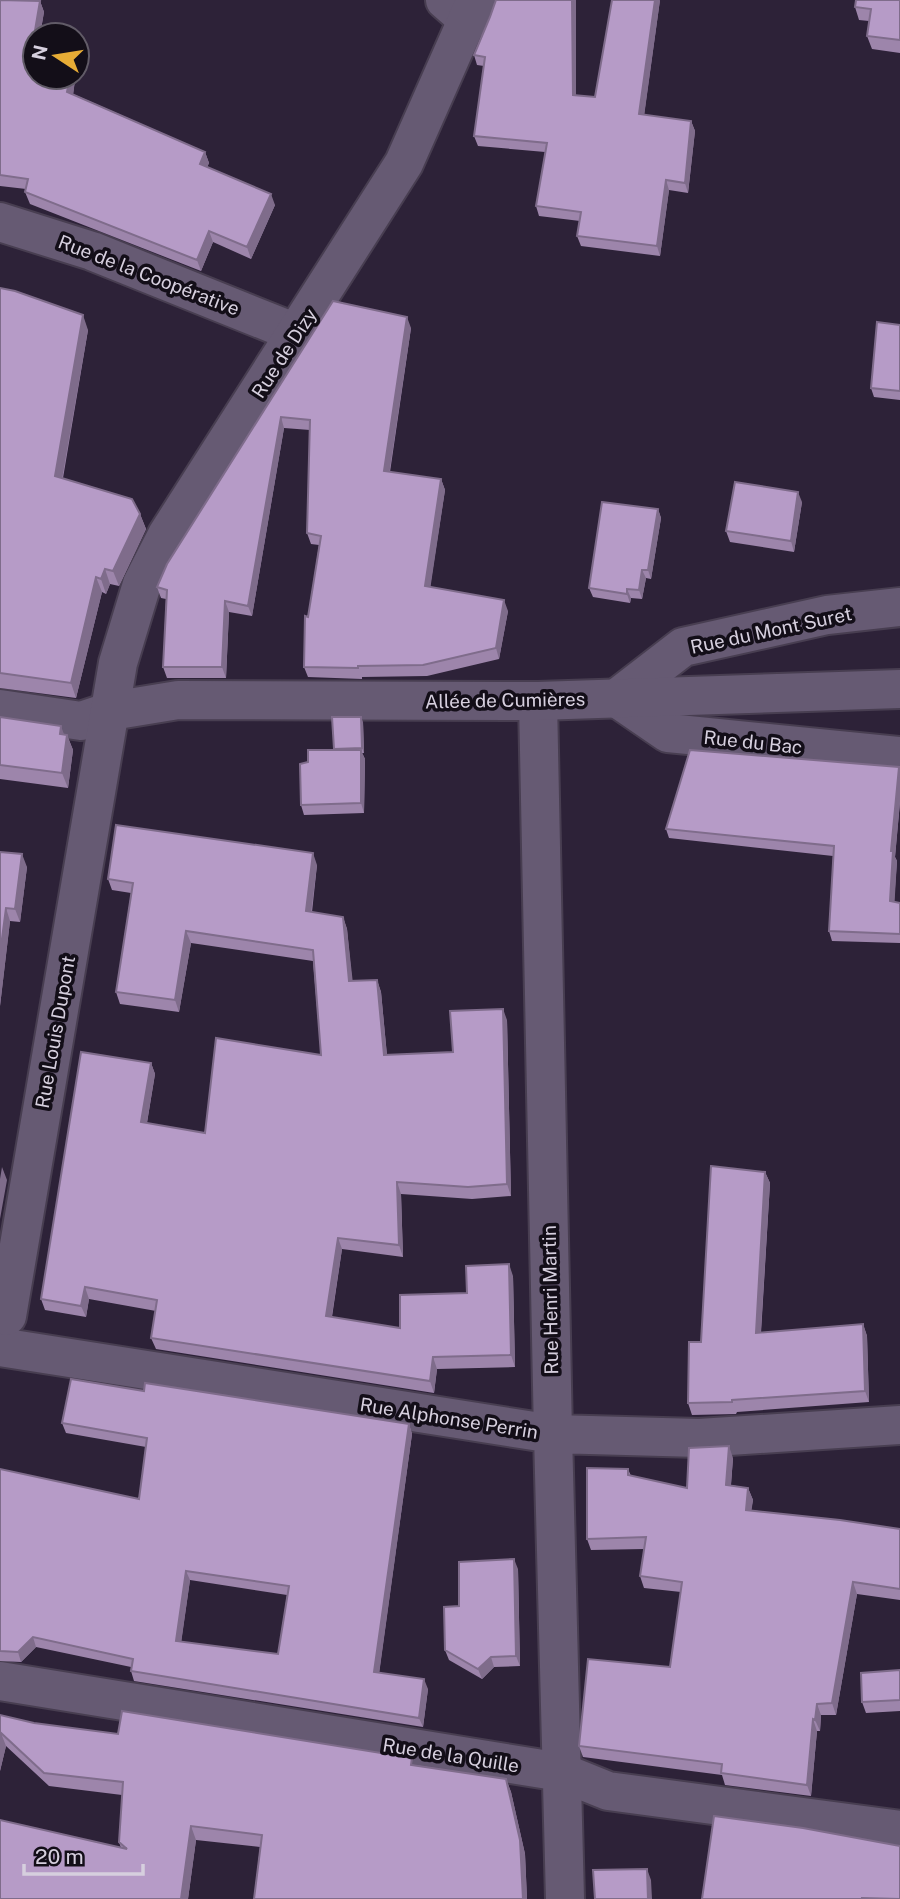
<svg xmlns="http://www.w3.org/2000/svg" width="900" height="1899" font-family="'Public Sans',sans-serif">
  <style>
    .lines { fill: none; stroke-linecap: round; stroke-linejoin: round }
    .minor-casing { stroke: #483e51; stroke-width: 42 }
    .tertiary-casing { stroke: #483e51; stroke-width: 42 }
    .secondary-casing { stroke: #483e51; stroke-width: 42 }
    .minor { stroke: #665a73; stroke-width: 38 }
    .tertiary { stroke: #665a73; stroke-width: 38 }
    .secondary { stroke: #665a73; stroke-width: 38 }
    .wall { fill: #9d85ab; fill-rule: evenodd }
    .shaded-wall { fill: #7f6c8b }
    .building { fill: #b69bc7; stroke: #7f6c8b; stroke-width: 2; fill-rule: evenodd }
    .labels { text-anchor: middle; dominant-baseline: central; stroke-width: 7; stroke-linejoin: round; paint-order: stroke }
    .street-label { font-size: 19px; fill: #d6cfde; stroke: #130e18 }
  </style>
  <rect width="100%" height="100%" fill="#2d2238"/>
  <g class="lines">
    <defs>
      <path id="minor" d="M0,222l92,29 204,82
        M900,607l-73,8 -144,32 -66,51 51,35 232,23
        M538,701l15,733 12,465
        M0,709l81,12 30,-10
        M0,1347l553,87 146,4 201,-13
        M0,1681l561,91 47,19 292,39"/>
      <path id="tertiary" d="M445,0l24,21"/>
      <path id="secondary" d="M111,711l67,-11 360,1 362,-12
        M7,1316l111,-653 24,-79 25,-49 237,-372 72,-163"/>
    </defs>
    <use href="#minor" class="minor-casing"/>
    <use href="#tertiary" class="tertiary-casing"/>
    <use href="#secondary" class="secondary-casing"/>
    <use href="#minor" class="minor"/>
    <use href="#tertiary" class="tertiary"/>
    <use href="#secondary" class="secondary"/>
  </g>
  <path class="wall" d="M0,0l40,1 4,11 -4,23h-5v42h39l1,3 -2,14 132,58 4,11 -2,4 68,38 -24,54 -38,-17 -12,29 -171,-67 -5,-12 1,-3 -26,-3z
    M496,0h80v96l19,1 65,-97 -16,115 47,6 4,10 -7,62 -19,-3 -9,66 -79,-10 -4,-10 3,-15 -41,-5 -3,-10 9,-54 -67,-6 -4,-10 10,-70 -7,-1 -3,-10 16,-38z
    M900,0v53l-28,-4 -5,-13 2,-15 -10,-1 -4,-13z
    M0,288l88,42 -25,148 77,36 6,15 -27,57 -9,-2 -4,10 -4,-2 -26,106 -76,-10z
    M333,301l78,27 -21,144 51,7 4,11 -15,97 78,24 -9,48 -72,17 -65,1v2l-54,-2 -4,-10 4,-50 11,-72 -8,-1 -4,-11 3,-103 -26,-2 -32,188 -23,-4 -3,66h-59l-4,-11 3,-68 -5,-1 -4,-11z
    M900,325v75l-26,-3 -3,-9z
    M802,502l-8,50 -64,-10 -4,-11z
    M658,509l3,9 -10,61 -5,-1 -4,21 -11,-1 -1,5 -37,-6 -4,-9z
    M0,717l67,18 6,15 -5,38 -68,-9z
    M363,722l1,31h-2l3,6 -1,54 -60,2 -3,-10 7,-43 26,-12v-1z
    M899,767l1,4v31l-5,55 2,4 -3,41 6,1v40l-68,-2 -3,-10 4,-75 -164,-18 -3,-9z
    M0,852l27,15 -7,55 -10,-1 -10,85z
    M317,865l-5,47 31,5 4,12 5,52 25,-1 4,12 6,63 66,-3 54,-32 4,176 -39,3 -71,-5 2,63 -61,-8 -10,68 68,11 67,-35 46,-17 2,91 -78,2 -3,24 -278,-44 -5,-11 5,-27 -67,-12 -3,18 -41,-7 -4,-11 110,-236 4,11 -8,49 58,10 116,-78 -8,-94 -122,-18 -12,69 -59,-8 -4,-12 15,-99 -19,-3 -4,-11z
    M765,1172l5,11 -9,150 102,-9 4,12 2,66 -132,10 -1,2 -44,1 -4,-12 13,-61z
    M144,1391l265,33 3,10 -33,239 49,16 -5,38 -289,-46 -3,-10v-4l-95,-20 -15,15 -21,-1v-192l139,30 7,-52 -80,-14 -4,-10zM190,1580l97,15 -9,59 -97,-12z
    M733,1458l-2,27 17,3 5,12 -2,10 149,19v71l-43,-6 -21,121h-15l-1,16h-3l-6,65 -86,-11 -3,-10 -139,-18 -4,-11 91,-79 11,-75 -37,-4 -4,-12 4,-27 -53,1 -4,-11 41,-70 3,7 56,12z
    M518,1569l2,97 -26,1 -12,12 -33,-19 -4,-10 14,-44z
    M900,1670v41l-34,2 -4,-11z
    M0,1715l34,8 84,11 297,31 91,14 5,13 14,62 2,45h-273l6,-52 -64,-7 -8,59h-188l121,-51 -2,-6 3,-47 -73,-9 -43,-40 -6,25z"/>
  <path class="shaded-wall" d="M572,0h4v105l-3,-10z
    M655,0h5l-17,124 -4,-10z
    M40,1l4,11 -4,23h-5v34l-5,-9z
    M70,77h4l1,3 -3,24 -5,-12z
    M691,121l4,10 -7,62 -3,-10z
    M205,152l4,11 -5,12 -4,-11z
    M666,180l3,10 -9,66 -3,-10z
    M271,194l4,11 -24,54 -4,-12z
    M209,231l4,11 -12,29 -4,-11z
    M83,315l5,15 -28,161 -5,-15z
    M407,317l4,11 -23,154 -4,-11z
    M281,417l3,11 -32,188 -4,-10z
    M441,479l4,11 -16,107 -4,-11z
    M798,492l4,10 -8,50 -3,-11z
    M658,509l3,9 -10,61 -3,-9z
    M140,514l6,15 -27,57 -6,-15z
    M105,569l5,15 -4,10 -5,-15z
    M642,570l4,8 -4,21 -3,-9z
    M96,577l6,15 -26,106 -5,-15z
    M627,589l4,9 -1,5 -3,-9z
    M504,600l4,11 -9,48 -3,-11z
    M225,601l4,11 -3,66 -4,-11z
    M361,717l2,5 1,31 -2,-5z
    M61,726l5,14 1,-5 6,15 -5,38 -6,-15 -2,-39z
    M361,750l4,9 -1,54 -3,-10z
    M899,767l1,4v31l-5,55 2,4 -3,50 -4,-10 1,-50z
    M313,853l4,12 -7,57 -4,-11z
    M22,854l5,13 -7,55 -5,-13z
    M6,908l4,13 -10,85v-52z
    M343,917l4,12 7,64 -5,-12z
    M186,931l5,12 -12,69 -4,-12z
    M377,980l4,12 7,75 -4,-12z
    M503,1009l4,11 4,176 -4,-12z
    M151,1063l4,11 -10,60 -4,-12z
    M2,1167l5,13 -7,39v-40z
    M765,1172l5,11 -10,162 -4,-12z
    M397,1182l4,12 2,63 -4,-12z
    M338,1238l4,11 -12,79 -4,-12z
    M509,1264l4,12 2,91 -4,-12z
    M85,1287l4,12 -3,18 -5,-11z
    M863,1324l4,12 2,66 -4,-11z
    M433,1357l4,12 -3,24 -4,-12z
    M409,1424l3,10 -34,248 -4,-10z
    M729,1446l4,12 -3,38 -4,-11z
    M748,1488l5,12 -3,21 -4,-11z
    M514,1559l4,10 2,97 -4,-10z
    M186,1571l4,9 -10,71 -4,-10z
    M853,1582l4,12 -21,121 -4,-12z
    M33,1637l3,10 -15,15 -3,-10z
    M491,1657l3,10 -12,12 -4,-10z
    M424,1679l4,10 -5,38 -4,-9z
    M817,1704l4,11 -1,16 -5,-11z
    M813,1719l4,12 -6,65 -4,-11z
    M1,1733l5,13 -6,25v-34z
    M506,1779l5,13 14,62 2,45h-4z
    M191,1826l5,14 -8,59h-7z
    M647,1869l4,11 1,19h-4z"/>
  <path class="building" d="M0,0l40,1 -10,59 5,1v16h35l-3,15 138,60 -5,12 71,30 -24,53 -38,-16 -12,29 -172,-68 3,-13 -28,-4z
    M496,0h76l1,95 22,2 17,-97h43l-16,114 52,7 -6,62 -19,-3 -9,66 -80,-10 4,-24 -45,-6 11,-63 -73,-7 11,-79 -11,-2 16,-38z
    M856,0h44v40l-33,-4 4,-27 -16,-2z
    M0,288l15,3 68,24 -28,161 77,23 8,15 -27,57 -8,-2 -4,10 -5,-2 -25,106 -71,-10z
    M333,301l74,16 -23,154 57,8 -16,107 79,14 -8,48 -73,17 -65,1v2l-54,-1 1,-51 3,1 13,-81 -14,-3 3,-113 -29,-3 -33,189 -23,-5 -3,66h-59l4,-77 -10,-3 10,-23z
    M877,322l23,3v66l-29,-3z
    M735,482l63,10 -7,49 -65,-10z
    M602,502l56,7 -10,61h-6l-3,20 -12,-1v5l-38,-6z
    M0,717l61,9 -1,8 7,1 -5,38 -62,-8z
    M332,717h29l1,31 -28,1z
    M308,750h53v53l-60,2 -1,-41 8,-2z
    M690,750l209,17 -8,84h2l-3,50 10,2v31l-71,-3 5,-85 -168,-17z
    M116,825l197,28 -7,58 37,6 6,64 28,-1 7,75 69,-3 -3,-41 53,-2 4,175 -39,3 -71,-5 2,63 -61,-7 -12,78 74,12v-33l67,-2 -1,-27 43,-2 2,91 -78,2 -3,24 -279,-43 6,-38 -72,-13 -4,19 -40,-7 40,-247 70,11 -10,59 64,11 11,-95 105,17 -8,-105 -127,-19 -11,69 -59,-8 17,-109 -25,-4z
    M0,852l22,2 -7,55 -9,-1 -6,46z
    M711,1166l54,6 -9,161 107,-9 2,67 -133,9v2l-44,1 1,-61h12z
    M71,1379l73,12 1,-8 264,41 -35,248 50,7 -5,39 -288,-47 2,-12 -100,-22 -15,15 -18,-1v-182l139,30 8,-61 -85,-15zM186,1571l103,15 -11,68 -102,-13z
    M729,1446l-3,39 22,3 -2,22 94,10 60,9v60l-47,-7 -21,121 -15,1 -2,16 -2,-1 -6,66 -86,-12 1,-9 -143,-18 9,-87 82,8 12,-85 -42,-6 6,-39 -59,2v-71l41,1v6l59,13 2,-40z
    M514,1559l2,97 -25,1 -13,12 -33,-19 -1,-43 15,-1v-44z
    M900,1670v30l-38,2 -1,-29z
    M122,1711l290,47 -1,7 95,14 14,61 3,59h-269l8,-64 -71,-9 -10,73h-181v-79l127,29 -8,-7 4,-60 -79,-9 -43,-40 -1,4v-22l34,8 84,11z
    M714,1816l89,12 97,18v53l-38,-1v1h-160z
    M647,1869l1,30h-53l-2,-29z"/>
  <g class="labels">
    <g class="street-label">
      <text transform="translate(149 275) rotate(21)">Rue de la Coopérative</text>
      <text transform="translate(284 353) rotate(-57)">Rue de Dizy</text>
      <text transform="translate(771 630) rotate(-12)">Rue du Mont Suret</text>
      <text transform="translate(505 700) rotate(-1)">Allée de Cumières</text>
      <text transform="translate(753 742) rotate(6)">Rue du Bac</text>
      <text transform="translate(55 1032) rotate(-80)">Rue Louis Dupont</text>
      <text transform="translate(550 1300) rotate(-91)">Rue Henri Martin</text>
      <text transform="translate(449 1418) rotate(9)">Rue Alphonse Perrin</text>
      <text transform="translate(451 1755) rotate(9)">Rue de la Quille</text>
    </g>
  </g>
  <g transform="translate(56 56) rotate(282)"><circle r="33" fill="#130e18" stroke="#615b67" stroke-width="2"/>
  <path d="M0-5L12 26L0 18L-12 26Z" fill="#e7ac36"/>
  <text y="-10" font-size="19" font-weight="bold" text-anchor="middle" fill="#d6cfde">N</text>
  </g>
  <path d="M24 1864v10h119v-10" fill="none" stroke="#d6cfde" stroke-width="3.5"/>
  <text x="35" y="1864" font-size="21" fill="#d6cfde" stroke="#130e18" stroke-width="5" paint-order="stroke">20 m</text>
</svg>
